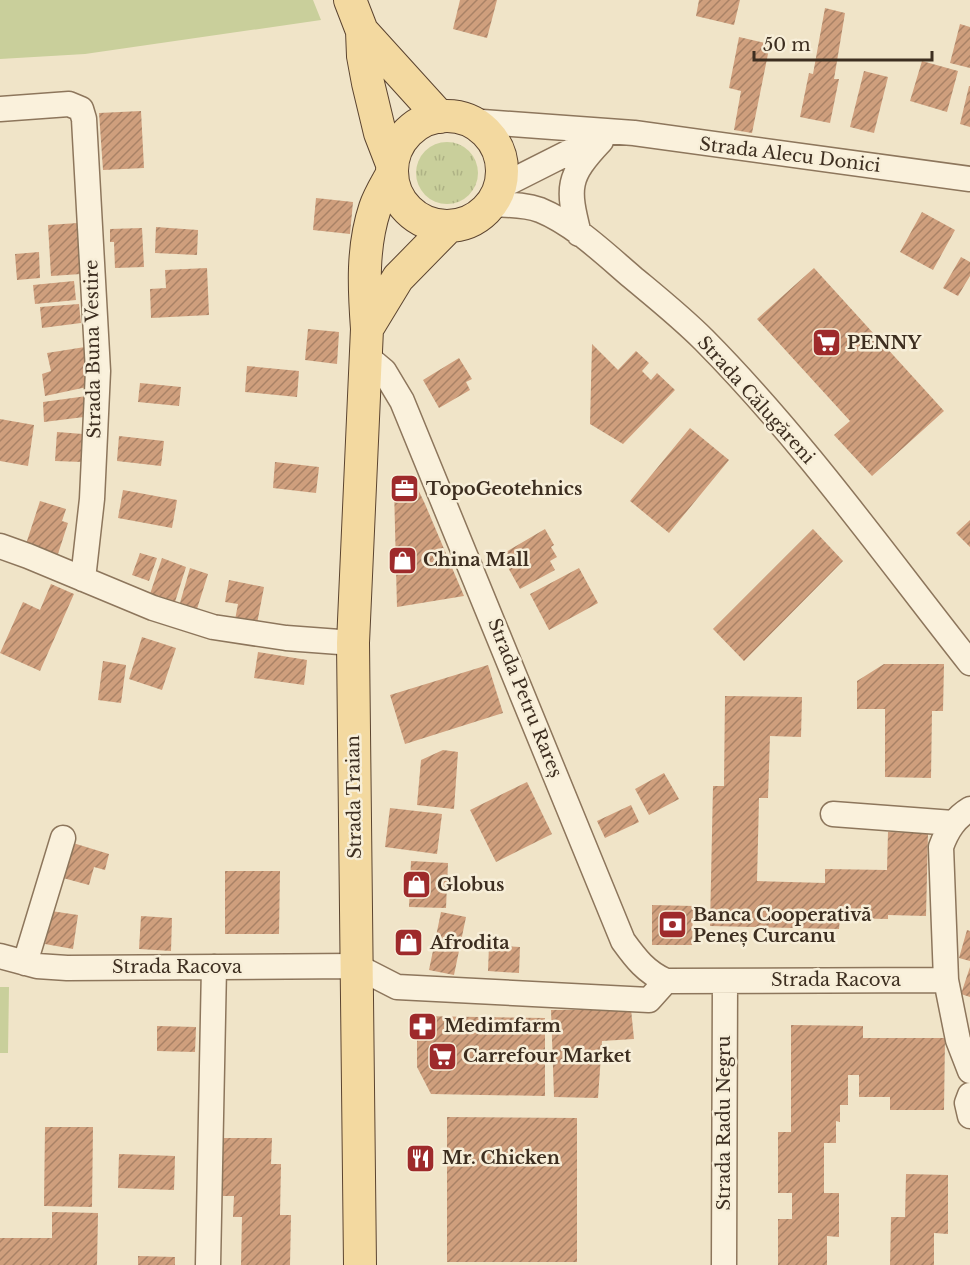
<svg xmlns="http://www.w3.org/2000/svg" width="970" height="1265" font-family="'Libre Baskerville',serif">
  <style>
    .grass { fill: url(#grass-tufts) }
    .green { fill: #c9cf9b }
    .building { fill: url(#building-hatch) }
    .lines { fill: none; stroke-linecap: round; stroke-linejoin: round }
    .minor-casing { stroke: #8d765c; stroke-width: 27 }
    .major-casing { stroke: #5b4430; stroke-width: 34 }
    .minor { stroke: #faf1dc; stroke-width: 24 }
    .major { stroke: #f3d9a0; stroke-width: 32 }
    .labels { text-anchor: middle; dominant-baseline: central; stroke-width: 5; stroke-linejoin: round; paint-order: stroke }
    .street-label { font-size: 18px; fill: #3d2e20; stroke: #f7eed8 }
    .poi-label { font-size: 18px; font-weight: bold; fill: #3d2e20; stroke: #f7eed8; text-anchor: start }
  </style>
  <defs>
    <pattern id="grass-tufts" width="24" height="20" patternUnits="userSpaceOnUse" patternTransform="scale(1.5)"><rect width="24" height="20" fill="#c9cf9b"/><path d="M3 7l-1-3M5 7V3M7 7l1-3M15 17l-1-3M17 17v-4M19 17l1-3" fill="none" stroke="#aeb285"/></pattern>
    <pattern id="building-hatch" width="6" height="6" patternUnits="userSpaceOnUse" patternTransform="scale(1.5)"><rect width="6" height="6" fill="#cf9f7d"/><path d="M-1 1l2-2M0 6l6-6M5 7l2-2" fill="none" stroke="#a98266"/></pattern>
  </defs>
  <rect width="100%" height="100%" fill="#f0e4c8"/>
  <path class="grass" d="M416 173a31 31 0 1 1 62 0a31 31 0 1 1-62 0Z"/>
  <path class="green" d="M0,0h313l8,20 -236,34 -85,5z
    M0,987h9l-1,66h-8z"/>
  <path class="building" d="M460,0h37l-10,38 -34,-9z
    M699,0h41l-6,25 -38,-9z
    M825,8l20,5 -11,66h5l-9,44 -30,-6 9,-44 4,1z
    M960,24l10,3v41l-20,-5z
    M739,37l31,7 -18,89 -18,-3 7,-39 -12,-3z
    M922,61l36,10 -11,41 -37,-11z
    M864,71l24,6 -14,56 -24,-6z
    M969,86h1v41l-10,-3z
    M141,111l3,57 -41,2 -4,-57z
    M316,198l37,4 -3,32 -37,-4z
    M922,212l33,18 -22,40 -33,-18z
    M78,223l3,51 -30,2 -3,-51z
    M156,227l42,3 -1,25 -42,-2z
    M142,228l2,39 -29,1 -1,-26h-4v-13z
    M39,252l1,26 -23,2 -2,-26z
    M961,257l9,5v14l-12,20 -15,-8z
    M207,268l2,47 -58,3 -1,-29 16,-1 -1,-18z
    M814,268l130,143 -72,65 -38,-41 16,-14 -93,-102z
    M74,281l2,19 -41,4 -2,-19z
    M79,304l2,19 -39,5 -2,-21z
    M308,329l31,3 -2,32 -32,-4z
    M592,344l26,26 18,-19 13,12 -7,8 9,9 6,-7 18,17 -52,54 -33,-20z
    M85,347l2,40 -42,9 -3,-22 9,-3 -4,-18z
    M459,358l13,21 -6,3 4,8 -31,18 -16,-28z
    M247,366l52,5 -2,26 -52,-5z
    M140,383l41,4 -2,19 -41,-4z
    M87,396l-3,21 -40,5 -1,-20z
    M0,419l34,6 -6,41 -28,-5z
    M690,428l39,32 -60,73 -39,-32z
    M57,432l26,2 -1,28 -27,-1z
    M119,436l45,5 -3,25 -44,-5z
    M275,462l44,5 -3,26 -43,-5z
    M407,475l7,6 11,23 39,92 -67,11 -3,-119 7,-12z
    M123,490l54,10 -5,28 -54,-10z
    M40,501l26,8 -4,12 6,2 -10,31 -32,-10z
    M970,520v27l-14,-14z
    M545,529l9,16 -3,2 6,10 -7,4 5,9 -35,19 -19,-34z
    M813,529l30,32 -99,100 -31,-32z
    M140,553l17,5 -8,23 -17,-6z
    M162,558l24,9 -11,35 -25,-8z
    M190,568l18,6 -11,35 -17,-6z
    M579,568l19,35 -49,27 -19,-36z
    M229,580l35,7 -8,42 -22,-4 4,-21 -13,-2z
    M51,584l23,10 -34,77 -40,-18 23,-51 17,8z
    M142,637l34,11 -14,42 -33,-11z
    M258,652l49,8 -3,25 -50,-7z
    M103,661l23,4 -5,38 -23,-3z
    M884,664h60l-1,47h-11l-1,67 -46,-1v-68h-28v-28z
    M488,665l15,48 -98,31 -15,-49z
    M725,696l77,1 -1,40 -31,-1 -2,62h-9l-2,83 68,2v-14l62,1 1,-38 40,1 -2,83 -38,-1v4l-48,-1 -1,11 -129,-3 3,-140h11z
    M443,750l15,2 -4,57 -37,-4 4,-45z
    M664,773l15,26 -30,16 -14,-26z
    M527,782l25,52 -56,28 -26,-52z
    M631,805l8,17 -34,16 -8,-17z
    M390,808l52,6 -5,40 -52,-7z
    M73,843l36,11 -4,16 -11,-3 -5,18 -26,-7z
    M411,861l37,2 -2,45 -37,-1z
    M225,871h55l-1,63h-54z
    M652,905l41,1 -1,39h-40z
    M51,911l27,4 -5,34 -28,-5z
    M441,912l25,5 -12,58 -25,-5z
    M141,916l31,2 -1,33 -32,-2z
    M967,930l3,1v30l-11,-3z
    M489,945l31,2 -1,26 -31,-2z
    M970,967v30l-9,-3z
    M631,1009l3,30 -32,2 -4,57 -44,-1 -3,-87z
    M417,1016l128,2v78l-114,-2 -14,-27z
    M791,1025l72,1v12h82l-1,72h-54v-13h-31v-22h-11v30h-8v17l-4,-1v22h-12v50h15v44l-12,-1v29h-49v-46h14v-26h-14v-61h13z
    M157,1026l39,1 -1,25 -38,-1z
    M447,1117l130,1v144h-130z
    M45,1127h48l-1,80 -48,-1z
    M223,1138h49l-1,26h10l-1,51h11l-1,50h-49l1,-48h-9l1,-21h-11z
    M119,1154l56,2 -1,34 -56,-2z
    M906,1174l42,1v59l-14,-1v32h-44l1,-48h14z
    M52,1212l46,1 -1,52h-97v-27h52z
    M138,1256l37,1v8h-37z"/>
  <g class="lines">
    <defs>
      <path id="minor" d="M0,109l69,-5 12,5 3,10 14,252 -6,128 -9,80
        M469,121l165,12 336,46
        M498,188l111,-56
        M490,204c17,1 34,0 50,6 34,14 64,43 92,67 24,20 49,40 72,63 98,99 180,214 266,323
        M579,234c-12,-47 -12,-57 22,-93
        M365,355l19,16 18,30 221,540c13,18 23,31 43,40l280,-1
        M0,546l28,10 125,52 60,19 73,11 67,5
        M970,809c-15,9 -23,21 -29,38l5,133 12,60 12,31
        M833,814l120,9
        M0,956l37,10 30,2 289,-2 41,21 252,13 17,-19
        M25,963l38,-125
        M970,1095l-3,8 3,13
        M208,1265l6,-298
        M724,1265l1,-284"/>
      <path id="major" d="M350,0l12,31 1,25 5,27 12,50 12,31
        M362,31l78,86
        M392 171a55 55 0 1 1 110 0a55 55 0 1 1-110 0Z
        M367,329l31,-51 51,-52
        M360,1265l-7,-622 14,-314c-3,-41 -5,-82 8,-121 4,-12 11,-23 17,-34"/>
    </defs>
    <use href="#minor" class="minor-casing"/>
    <use href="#major" class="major-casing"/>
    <use href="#minor" class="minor"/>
    <use href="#major" class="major"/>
  </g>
  <defs>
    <symbol id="supermarket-square" viewBox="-11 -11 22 22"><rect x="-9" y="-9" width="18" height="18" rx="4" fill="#9e2a2b" stroke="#f7eed8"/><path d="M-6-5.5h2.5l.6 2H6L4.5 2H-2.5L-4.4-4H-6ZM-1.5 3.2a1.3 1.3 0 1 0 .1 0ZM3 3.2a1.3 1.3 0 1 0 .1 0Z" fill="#fff"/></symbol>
    <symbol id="office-square" viewBox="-11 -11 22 22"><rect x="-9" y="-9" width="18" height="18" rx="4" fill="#9e2a2b" stroke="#f7eed8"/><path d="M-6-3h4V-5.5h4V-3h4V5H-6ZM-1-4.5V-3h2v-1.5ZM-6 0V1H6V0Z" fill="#fff"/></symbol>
    <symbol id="shop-square" viewBox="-11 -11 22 22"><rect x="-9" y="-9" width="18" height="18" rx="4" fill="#9e2a2b" stroke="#f7eed8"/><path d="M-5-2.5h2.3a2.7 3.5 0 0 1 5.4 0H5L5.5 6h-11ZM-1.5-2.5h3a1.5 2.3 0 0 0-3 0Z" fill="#fff"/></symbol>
    <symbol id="bank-square" viewBox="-11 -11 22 22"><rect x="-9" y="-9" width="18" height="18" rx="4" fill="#9e2a2b" stroke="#f7eed8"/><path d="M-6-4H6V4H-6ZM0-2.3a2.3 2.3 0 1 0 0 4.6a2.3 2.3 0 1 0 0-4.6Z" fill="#fff"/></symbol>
    <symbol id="pharmacy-square" viewBox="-11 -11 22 22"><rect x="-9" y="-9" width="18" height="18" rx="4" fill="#9e2a2b" stroke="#f7eed8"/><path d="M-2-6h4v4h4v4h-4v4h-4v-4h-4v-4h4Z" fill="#fff"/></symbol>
    <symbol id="restaurant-square" viewBox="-11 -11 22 22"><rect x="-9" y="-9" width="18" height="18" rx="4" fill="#9e2a2b" stroke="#f7eed8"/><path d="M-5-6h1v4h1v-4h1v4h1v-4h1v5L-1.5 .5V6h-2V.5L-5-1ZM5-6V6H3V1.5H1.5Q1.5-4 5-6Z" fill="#fff"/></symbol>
  </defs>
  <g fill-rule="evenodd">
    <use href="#supermarket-square" x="810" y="326" width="33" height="33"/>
    <use href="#office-square" x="388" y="472" width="33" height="33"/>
    <use href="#shop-square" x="386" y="544" width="33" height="33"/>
    <use href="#shop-square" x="400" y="868" width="33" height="33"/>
    <use href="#bank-square" x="656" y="908" width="33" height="33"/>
    <use href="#shop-square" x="392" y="926" width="33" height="33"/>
    <use href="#pharmacy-square" x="406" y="1010" width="33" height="33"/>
    <use href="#supermarket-square" x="426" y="1040" width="33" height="33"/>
    <use href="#restaurant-square" x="404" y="1142" width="33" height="33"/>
  </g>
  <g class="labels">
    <g class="street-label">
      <text transform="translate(790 155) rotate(7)">Strada Alecu Donici</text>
      <text transform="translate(93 349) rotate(-91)">Strada Buna Vestire</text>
      <text transform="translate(756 400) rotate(48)">Strada Călugăreni</text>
      <text transform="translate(525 698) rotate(68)">Strada Petru Rareș</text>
      <text transform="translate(354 797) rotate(-91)">Strada Traian</text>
      <text x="177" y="967">Strada Racova</text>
      <text x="836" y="980">Strada Racova</text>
      <text transform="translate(724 1123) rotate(-90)">Strada Radu Negru</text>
    </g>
    <g class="poi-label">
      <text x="847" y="343">PENNY</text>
      <text x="426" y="489">TopoGeotehnics</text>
      <text x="423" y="560">China Mall</text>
      <text x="437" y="885">Globus</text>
      <text x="693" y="915">Banca Cooperativă<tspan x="693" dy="21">Peneș Curcanu</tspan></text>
      <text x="430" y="943">Afrodita</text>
      <text x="444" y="1026">Medimfarm</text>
      <text x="463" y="1056">Carrefour Market</text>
      <text x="442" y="1158">Mr. Chicken</text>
    </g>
  </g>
  <path d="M754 51v9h178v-9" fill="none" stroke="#3d2e20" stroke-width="3"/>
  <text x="763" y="51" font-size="18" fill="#3d2e20" stroke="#f7eed8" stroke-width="4.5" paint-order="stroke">50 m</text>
</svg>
